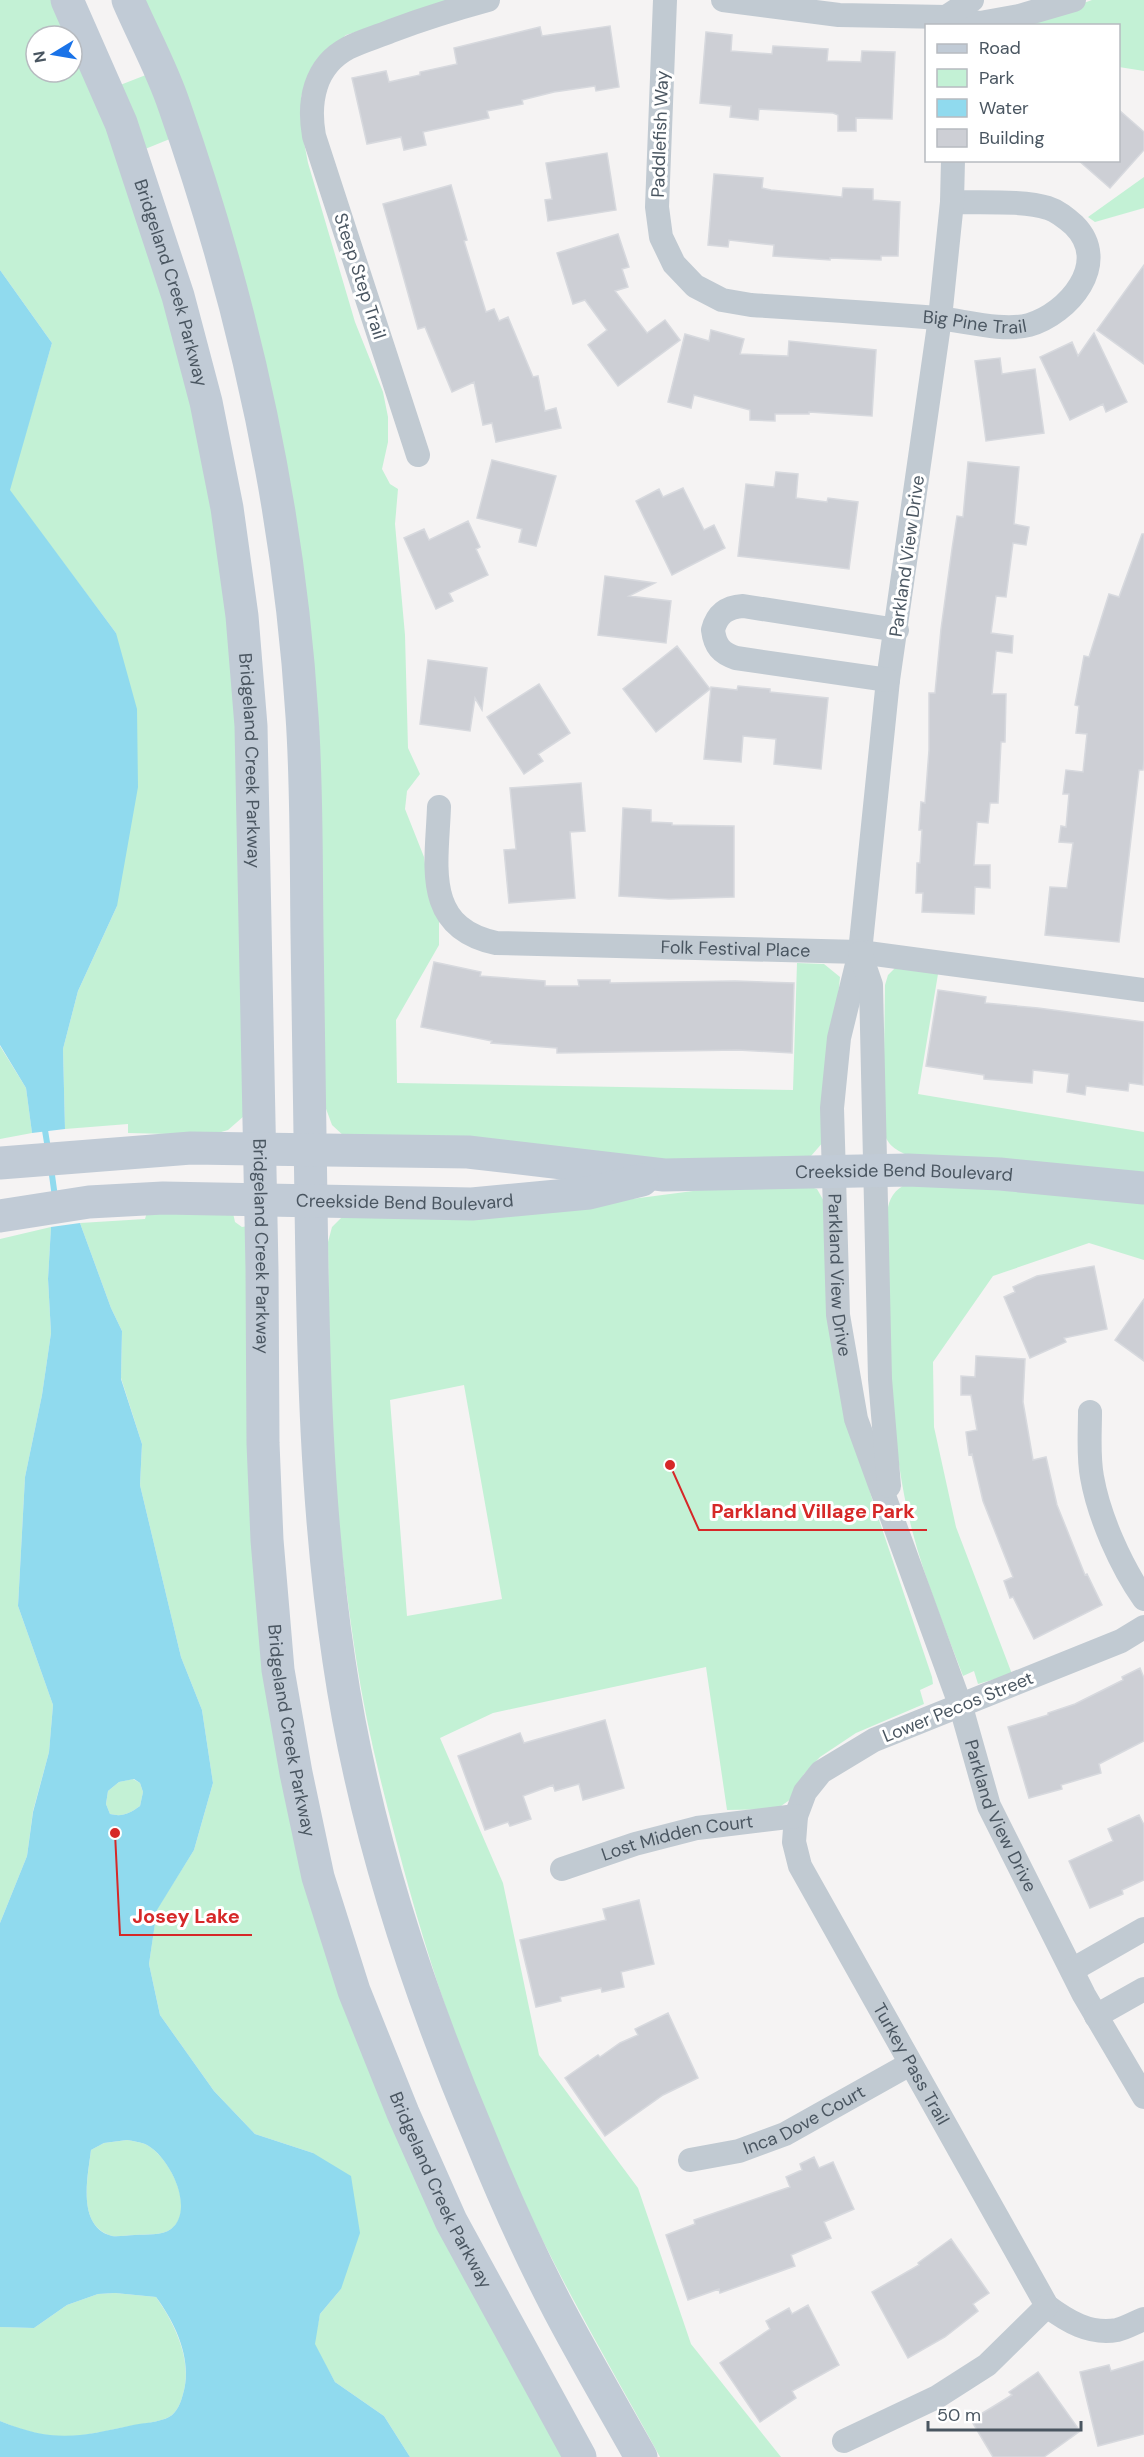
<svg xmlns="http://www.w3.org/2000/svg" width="1144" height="2457" font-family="'DM Sans',sans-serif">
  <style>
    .green { fill: #c3f1d5; fill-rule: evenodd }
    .water { fill: #90daee; fill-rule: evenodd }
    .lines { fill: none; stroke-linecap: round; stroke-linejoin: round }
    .stream { stroke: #90daee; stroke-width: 6 }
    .building { fill: #cdcfd5; stroke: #d7d9de; stroke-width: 1.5 }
    .street { stroke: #c1cad2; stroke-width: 24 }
    .secondary { stroke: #c1cbd6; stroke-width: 33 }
    .labels { text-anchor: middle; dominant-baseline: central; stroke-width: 6; stroke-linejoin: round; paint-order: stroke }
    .street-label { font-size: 18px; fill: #4a5661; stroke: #fff }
    .leader { fill: none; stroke: #d62828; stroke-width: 2 }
    .callout-dot { fill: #d62828; stroke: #fff; stroke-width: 2 }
    .callout-label { font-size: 20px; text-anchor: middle; font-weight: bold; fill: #d62828; stroke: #fff; stroke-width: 6; stroke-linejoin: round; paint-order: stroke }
  </style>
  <rect width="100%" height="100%" fill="#f5f3f3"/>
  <path class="green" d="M0,0h53l17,36h-34v36h36v-32l25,54 72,-28 -30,-66h321l-114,35 -33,30 -12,32v29l7,37 47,159 28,70 5,25v25l-6,27 8,15 8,5 -3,35 10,111 3,113 12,26 -13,17 -2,18 19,48 5,36 10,27v25l-43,75 1,63 396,7 4,-127 27,1 16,13 -16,164 -13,15 -150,5 -316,-24 -13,-12 -7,-19 -7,-371 -126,-605 -74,30 37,105 53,209 26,190 10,452 -16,14 -17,5 -83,-2v-9l-63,5 -2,-80 15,-58 39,-85 -1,-273 -107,-143 43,-147 -52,-73z
    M1092,0h52v71l-25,-4 -1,-41h-117l38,-7z
    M1144,177v31l-49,14 -7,-5z
    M895,968h44l-21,126 226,38v42l-237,-19c-13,-6 -19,-10 -24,-24l2,-146 3,-10z
    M0,1046l26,42 6,45 -32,6z
    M908,1183l236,18v59l-55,-17 -96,33 -60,86 1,65 22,100 56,147 -34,10 -4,-13 -11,5c-18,-48 -38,-96 -51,-146 -26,-104 -24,-212 -25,-317 2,-15 7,-23 21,-30z
    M805,1185l12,4 8,14 26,224 22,75 59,175 1,7 -13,6 4,14 -68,29 -36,24 -16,17 -13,25 -10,7 -10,3 -44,1 -21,-143 -213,46 -53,25 63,145 36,172 99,133 53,156 90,113h-121c-40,-73 -82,-145 -119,-220 -63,-126 -110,-261 -145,-397 -16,-60 -31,-121 -40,-182 -12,-78 -21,-157 -25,-236 -2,-60 -2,-120 -3,-180l4,-15 11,-11 258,-13 115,-15zM464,1385l38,214 -95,17 -17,-216z
    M147,1212l86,1 2,9 7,5 6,-1 65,646 258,585h-161l-26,-41 -49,-34 -21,-38 6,-30 21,-25 -28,-136 -58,-19 -41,-43 -54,-76 -11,-51 8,-55 37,-59 19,-67 -11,-73 -21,-53 -41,-172 2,-41 -21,-66 1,-47 -11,-23 -31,-85 65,-4z
    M51,1227l-3,52 3,54 -9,62 -17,82 -7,129 35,99 -4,47 -16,59 -6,45 -27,67v-684z
    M133,1779l7,4 3,9 -3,14c-11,8 -18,11 -30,8l-4,-10 2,-13 11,-9z
    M127,2140c6,1 13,2 18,4 24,11 52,66 26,85 -9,7 -26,5 -36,6 -7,0 -17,2 -23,1 -36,-10 -24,-59 -21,-86l13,-7z
    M115,2293l41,4c19,27 37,64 27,97 -2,8 -6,19 -14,23 -11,6 -36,8 -49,11 -49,11 -73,13 -120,-7v-94l34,1 33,-23 31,-11z"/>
  <path class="water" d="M0,270l52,73 -42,147 106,143 21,76 1,78 -21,119 -39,85 -15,58 2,80 -33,4 -6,-45 -26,-43z
    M80,1223l31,85 11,23 -1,48 21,65 -2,41 41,172 21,53 11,73 -19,67 -37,60 -8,54 11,51 54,76 41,43 58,19 38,23 9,57 -19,56 -21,25 -5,30 20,38 49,34 26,41h-410v-36c54,22 79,16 133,4 11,-2 27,-3 36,-8 8,-4 12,-15 14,-23 10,-33 -7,-70 -27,-97l-41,-4 -17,1 -31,11 -33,23 -34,-1v-404l27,-67 6,-44 16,-60 4,-47 -35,-99 7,-129 17,-82 9,-62 -3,-54 3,-52zM134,1779l6,4 3,9 -3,14c-11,8 -18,11 -30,8l-4,-10 2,-13 11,-9zM127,2140c6,1 13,2 18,4 24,11 51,65 26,85 -9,7 -26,5 -36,6 -7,0 -17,2 -23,1 -36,-10 -24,-60 -21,-86l13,-7z"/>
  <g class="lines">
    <path class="stream" d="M44,1124l4,25
      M51,1168l4,29"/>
  </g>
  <path class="building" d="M610,26l9,61 -23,4 -1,-5 -41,6 -32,8 1,4 -36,7 2,7 -66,14 3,13 -22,5 -3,-13 -34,7 -15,-66 34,-7 3,11 31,-7v-3l37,-8 -3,-16 86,-21 2,9z
    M706,32l26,3 -1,16 41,3 1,-8 55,3 -1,12 34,1 1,-11 33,1 -3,67 -36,-1v13h-18v-16l-5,-2 -74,-4 -1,11 -28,-3 1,-11 -31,-3z
    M1119,110l25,22v18l-34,38 -32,-28h41z
    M607,153l9,57 -68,11 -3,-21 7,-1 -6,-36z
    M714,174l49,4 -1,10 9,2 71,7 1,-9 30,1v11l27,2 -2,54h-17v4l-51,-2v2l-57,-4 1,-11 -45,-5 -1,7 -20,-2z
    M451,185l16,55 -3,1 22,71 8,-3 5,12 9,-4 25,60 5,-1 7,35 11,-3 5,20 -65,14 -4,-19 -9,2 -9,-43 -22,10 -27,-65 -7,2 -35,-125z
    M618,234l11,33 -7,2 6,18 -13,4 32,42 18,-13 15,20 -62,46 -30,-41 19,-15 -22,-30 -12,4 -16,-51z
    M1144,265v99l-47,-34z
    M711,330l33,9 -4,15 48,2 1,-15 87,9 -4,66 -63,-4v2h-34v7l-25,-1v-10l-56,-15 -3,13 -23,-6 17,-68 24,7z
    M1094,333l33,69 -21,10 -3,-8 -33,16 -30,-63 32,-15 6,14z
    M1000,358l2,16 33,-5 9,64 -58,8 -11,-80z
    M492,460l64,16 -20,70 -17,-4 3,-13 -45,-11z
    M968,462l51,5 -5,57 15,3 -3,18 -13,-2 -7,54 -10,-1 -5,37 22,3 -1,17 -16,-2 -4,43h14l-1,48h-4l-3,61h-8l-2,20 -11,-1 -3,43h16v23l-15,-1 -1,27 -52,-2 1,-19h-7l1,-30h3l2,-33h-3l2,-28 4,1 4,-53v-57h6l6,-64 11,-80 5,-33 6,1z
    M776,472l22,2 -2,24 31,4 1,-4 30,4 -9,67 -111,-13 8,-72 28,3z
    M683,488l21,42 10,-5 11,23 -53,27 -36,-74 23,-12 4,8z
    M468,521l12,26 -4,2 12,26 -39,18 4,8 -17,8 -32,-71 20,-9 5,11z
    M1142,534h2v226l-1,10h-4l-20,172 -74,-7 5,-48 17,1 6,-45 -14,-1 2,-16 5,1 3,-33h-6l3,-24 17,2 4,-38 -11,-1 3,-27 -4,-1 9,-49 5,1 20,-63 10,3z
    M605,576l50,7 -26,13 42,5 -5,42 -68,-8z
    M677,646l33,43 -54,43 -33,-43z
    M428,660l59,8 -5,42 -7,-12 -5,33 -50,-7z
    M539,684l31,49 -32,21 5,7 -19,13 -37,-57z
    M738,686l32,3v3l58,6 -7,71 -47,-5 2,-25 -33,-3 -2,26 -37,-3 7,-72 26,3z
    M581,783l4,48 -15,1 5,66 -66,5 -5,-53 12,-1 -6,-61z
    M623,808l28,2v12l21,1v2l62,1v71l-65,2 -50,-3z
    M434,962l47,10 -1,4 65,5v5h34l-1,-6h32v3l125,-2 59,2 -2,70 -54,-3 -181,3v-5l-66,-5 1,-2 -71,-14z
    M938,990l48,7 -1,6 53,5 106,14 -1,63 -14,-2 -1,8 -42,-5 -1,9 -18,-3 2,-18 -36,-4 -1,13 -48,-4v-4l-58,-9z
    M1094,1266l13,63 -43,9 2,4 -36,16 -26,-61 11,-5 -2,-5 24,-11z
    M1144,1299v62l-29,-21z
    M976,1356l49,3 -2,43 10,58 13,-3 11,48 28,70 2,-1 15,31 -68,34 -21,-42 -3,1 -6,-17 9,-4 -30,-76 -11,-47 -3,1 -3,-23 11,-2 -6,-35h-10v-19l14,1z
    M1140,1668l4,10v63l-45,23 2,9 -40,12 1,4 -33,9 -21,-71 40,-12v-2l27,-9 48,-24 -1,-3z
    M605,1720l19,68 -41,12 -4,-16 -24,7 -2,-6 -30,11 8,23 -21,7 -2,-4 -23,8 -27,-74 62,-23 4,10z
    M1139,1815l5,10v55l-22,10 1,4 -33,14 -21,-47 44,-20 -5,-12z
    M639,1900l15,64 -33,8 3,15 -22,5 -1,-4 -41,9 1,4 -25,6 -16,-67 86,-20 -3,-11z
    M668,2013l30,65 -35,17 -58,41 -40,-58 33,-23 2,2 20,-14 18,-8 -3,-6z
    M814,2157l5,11 14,-6 21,47 -30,13 7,16 -40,17 4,11 -75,27 -1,-4 -31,11 -22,-65 29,-11 -1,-4 96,-33 -4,-10 16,-7 -2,-6z
    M951,2239l38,54 -16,11 5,7 -33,26 -37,21 -36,-66 47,-27 -1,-2z
    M808,2305l31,60 -47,26 4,7 -36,24 -40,-59 50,-34 -4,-8 23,-13 3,6z
    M1144,2361v73l-46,12 -18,-74 29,-7 2,6z
    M1038,2372l42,59 -36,26h-51l-22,-37 41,-25 -3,-3z"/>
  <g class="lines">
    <g class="street">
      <path id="s1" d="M665,0l-8,207 4,30 13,27 21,22 27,14 29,5c63,4 125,8 187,13 27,3 65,14 91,7 39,-11 83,-62 45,-100 -8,-7 -16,-14 -26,-17 -24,-8 -69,-5 -96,-6"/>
      <path d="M723,0l116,15 107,2 34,6 39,-7 55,-16"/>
      <path d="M946,17l26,-17"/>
      <path id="s2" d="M953,160l-1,42 -12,116 -52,362 -28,272 -21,86 -7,70 6,207 18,104 105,288 28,99 95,189 60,102"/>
      <path d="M418,455l-104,-319c-6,-34 0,-70 34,-88 13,-7 29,-11 43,-17 32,-12 64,-22 97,-31"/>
      <path d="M888,680l-152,-22c-15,-5 -21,-12 -23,-28 4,-16 14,-23 30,-24l154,24"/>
      <path id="s3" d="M439,807c-2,58 -17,120 57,136l364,9 284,38"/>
      <path d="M860,953l11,32 9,394 9,107"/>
      <path d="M1090,1412c0,21 -2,44 2,65 7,40 29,89 52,122"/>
      <path id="s4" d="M1144,1627l-23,14 -247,99 -53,32 -16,20 -9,24 -2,26 6,24 247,440c20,15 43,29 70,24 9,-2 19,-8 27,-11"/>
      <path id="s5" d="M562,1869l73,-25 62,-16 99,-12"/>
      <path d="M1072,1970l72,-41"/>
      <path d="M1096,2016l48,-27"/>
      <path id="s6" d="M690,2160l49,-9 46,-17 125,-70"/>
      <path d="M844,2441l93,-44 50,-32 60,-59"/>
    </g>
    <g class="secondary">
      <path id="s7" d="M67,0l54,123 57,173 28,106 21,106 15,108 9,110 11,543 1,174 4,97 11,130 18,103 22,104 36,114 49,122 48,108 129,236"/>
      <path d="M128,0c15,35 34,69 46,105 69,197 115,402 128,611 5,72 4,145 5,218 1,89 3,178 4,268 2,154 5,307 28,459 24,165 76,324 141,477 24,59 50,117 80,174 26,49 54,97 81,145"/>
      <path id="s8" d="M0,1163l191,-15 277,4 196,23 244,-5 92,4 144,14"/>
      <path id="s9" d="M0,1216l89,-14 74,-4 309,6 117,-11 53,-13"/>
    </g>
  </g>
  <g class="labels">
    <g class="street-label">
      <text transform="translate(660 134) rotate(-88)">Paddlefish Way</text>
      <text transform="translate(360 276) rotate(72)">Steep Step Trail</text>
      <text stroke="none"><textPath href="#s7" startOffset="302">Bridgeland Creek Parkway</textPath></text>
      <text stroke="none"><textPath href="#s1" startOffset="582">Big Pine Trail</textPath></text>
      <text transform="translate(907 556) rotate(-82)">Parkland View Drive</text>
      <text stroke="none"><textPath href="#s7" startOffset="788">Bridgeland Creek Parkway</textPath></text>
      <text stroke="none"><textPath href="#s3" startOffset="406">Folk Festival Place</textPath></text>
      <text stroke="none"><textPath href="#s8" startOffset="906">Creekside Bend Boulevard</textPath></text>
      <text stroke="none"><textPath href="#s9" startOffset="406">Creekside Bend Boulevard</textPath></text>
      <text stroke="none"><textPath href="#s7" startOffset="1274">Bridgeland Creek Parkway</textPath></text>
      <text stroke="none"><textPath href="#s2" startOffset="1124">Parkland View Drive</textPath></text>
      <text transform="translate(958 1707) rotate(-22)">Lower Pecos Street</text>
      <text stroke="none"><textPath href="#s7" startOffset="1760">Bridgeland Creek Parkway</textPath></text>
      <text stroke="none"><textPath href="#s2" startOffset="1692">Parkland View Drive</textPath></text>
      <text stroke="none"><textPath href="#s5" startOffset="120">Lost Midden Court</textPath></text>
      <text stroke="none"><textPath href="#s4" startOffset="684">Turkey Pass Trail</textPath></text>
      <text stroke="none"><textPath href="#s6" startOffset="122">Inca Dove Court</textPath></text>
      <text stroke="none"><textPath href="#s7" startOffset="2246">Bridgeland Creek Parkway</textPath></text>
    </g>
  </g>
  <path class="leader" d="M670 1465L699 1530H927M115 1833L120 1935H252"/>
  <g class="callout-dot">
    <circle cx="670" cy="1465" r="6"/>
    <circle cx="115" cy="1833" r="6"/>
  </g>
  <g class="callout-label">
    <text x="813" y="1518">Parkland Village Park</text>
    <text x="186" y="1923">Josey Lake</text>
  </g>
  <rect x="925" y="24" width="195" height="138" fill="#ffffff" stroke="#b7bbc0" stroke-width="1.5"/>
  <rect x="937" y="44" width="30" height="9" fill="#c1cbd6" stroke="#b7bbc0" stroke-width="1.5"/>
  <text x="979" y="54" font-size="18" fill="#4a5661">Road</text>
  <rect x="937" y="69" width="30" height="18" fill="#c3f1d5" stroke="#b7bbc0" stroke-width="1.5"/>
  <text x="979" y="84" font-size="18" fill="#4a5661">Park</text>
  <rect x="937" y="99" width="30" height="18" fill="#90daee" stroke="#b7bbc0" stroke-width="1.5"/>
  <text x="979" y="114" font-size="18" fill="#4a5661">Water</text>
  <rect x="937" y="129" width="30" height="18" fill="#cdcfd5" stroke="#b7bbc0" stroke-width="1.5"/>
  <text x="979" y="144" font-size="18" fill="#4a5661">Building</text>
  <g transform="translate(54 54) rotate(259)"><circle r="28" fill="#ffffff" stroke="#b7bbc0" stroke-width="1.5"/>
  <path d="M0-4.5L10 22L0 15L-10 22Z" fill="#1a73e8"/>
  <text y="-9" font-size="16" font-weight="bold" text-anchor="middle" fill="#4a5661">N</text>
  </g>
  <path d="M928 2421v9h153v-9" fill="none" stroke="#4a5661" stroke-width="3"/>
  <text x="937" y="2421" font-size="18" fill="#4a5661" stroke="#ffffff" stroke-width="4.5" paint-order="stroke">50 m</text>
</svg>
